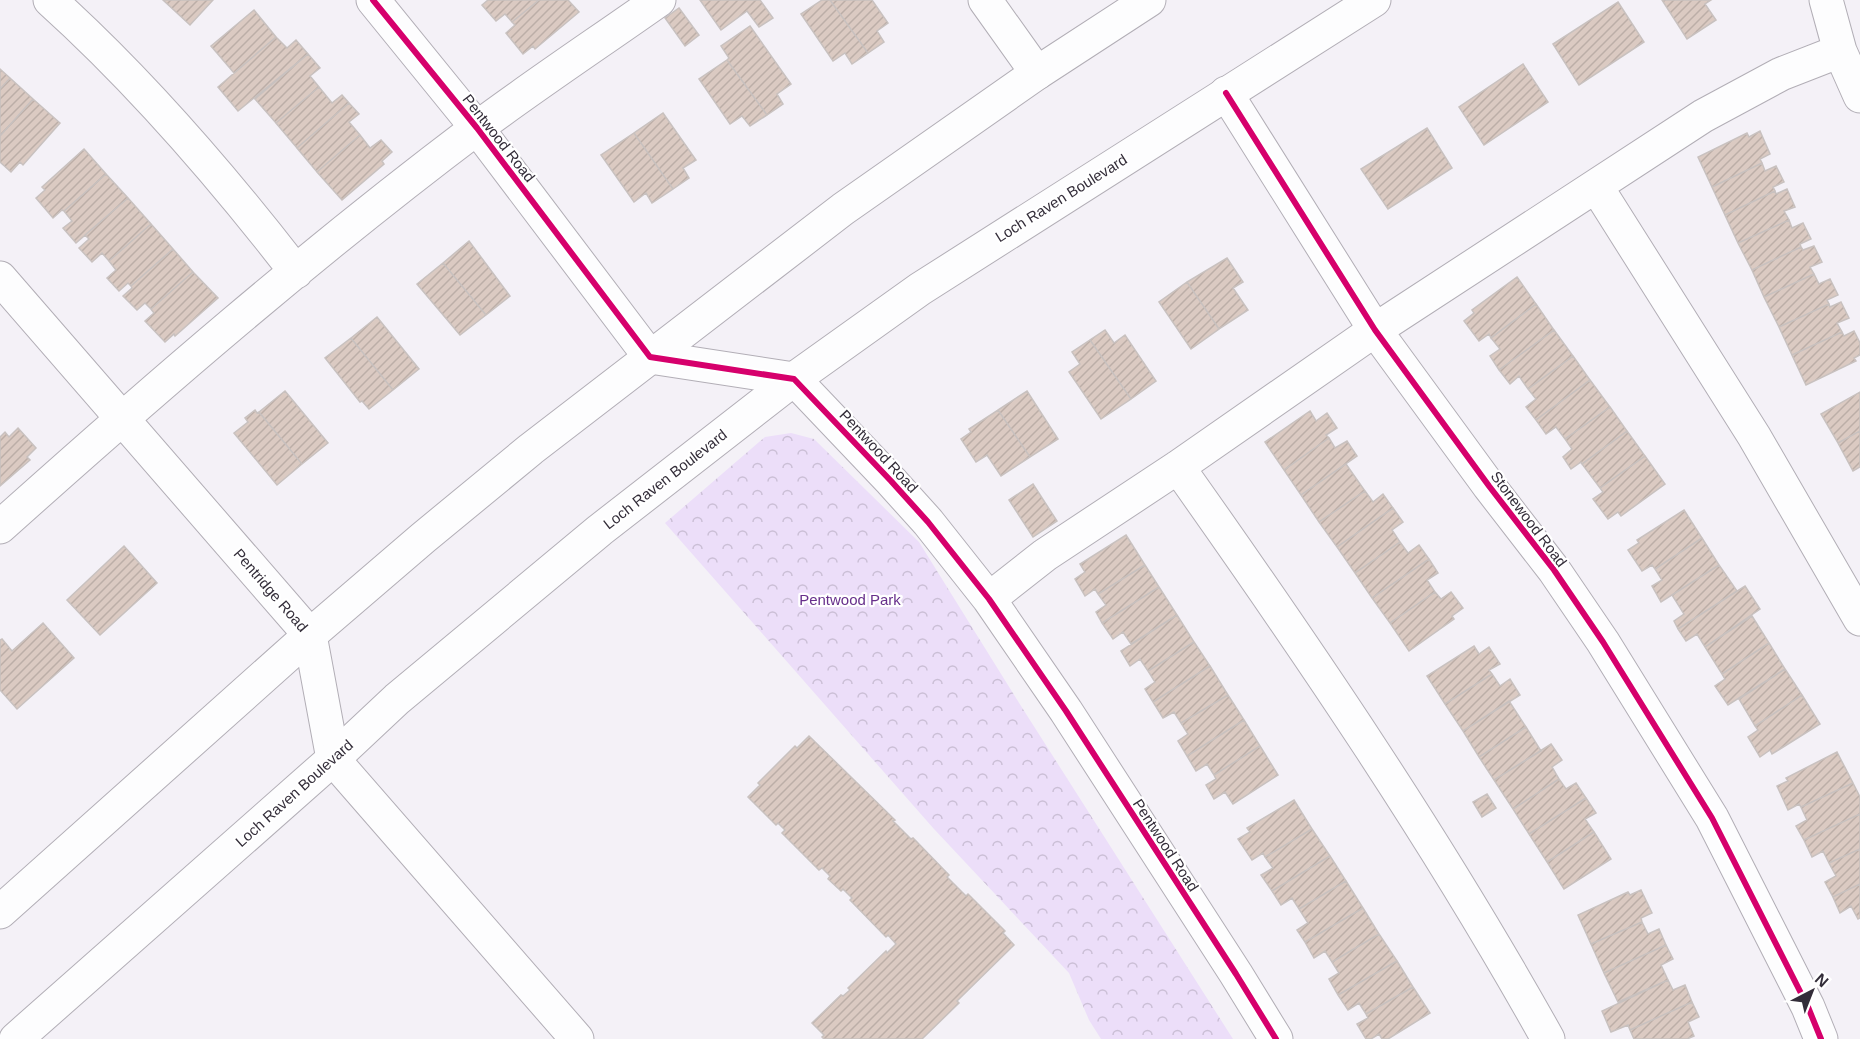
<svg xmlns="http://www.w3.org/2000/svg" width="1860" height="1039" font-family="Helvetica,sans-serif">
  <style>
    .park { fill: url(#park-crowns) }
    .building { fill: url(#building-hatch); stroke: #c8c1bf; stroke-width: 1.5 }
    .lines { fill: none; stroke-linecap: round; stroke-linejoin: round }
    .minor-casing { stroke: #b2aeb6; stroke-width: 35 }
    .major-casing { stroke: #b2aeb6; stroke-width: 35 }
    .minor { stroke: #fdfdfe; stroke-width: 33 }
    .major { stroke: #fdfdfe; stroke-width: 33 }
    .cycleway-casing { stroke: #fff; stroke-width: 10 }
    .cycleway { stroke: #d6006c; stroke-width: 6 }
    .labels { text-anchor: middle; dominant-baseline: central; stroke-width: 4.5; stroke-linejoin: round; paint-order: stroke }
    .street-label { font-size: 15px; fill: #332d39; stroke: #fff }
    .park-label { font-size: 15px; fill: #672f8b; stroke: #fff }
  </style>
  <defs>
    <pattern id="park-crowns" width="20" height="18" patternUnits="userSpaceOnUse" patternTransform="scale(1.5)"><rect width="20" height="18" fill="#ecdef9"/><path d="M2 6a3 3 0 1 1 6 0M12 15a3 3 0 1 1 6 0" fill="none" stroke="#cbbfd6"/></pattern>
    <pattern id="building-hatch" width="6" height="6" patternUnits="userSpaceOnUse" patternTransform="scale(1.5)"><rect width="6" height="6" fill="#dbcac2"/><path d="M-1 1l2-2M0 6l6-6M5 7l2-2" fill="none" stroke="#bcaea7"/></pattern>
  </defs>
  <rect width="100%" height="100%" fill="#f4f1f7"/>
  <path class="park" d="M791,433l23,6 105,103 102,164 212,333h-132l-12,-19 -20,-47 -135,-144 -269,-306 100,-86z"/>
  <path class="building" d="M163,0h50l-23,25z
    M488,0h51l-27,22 -7,-8 -9,7 -14,-16z
    M539,0h29l11,12 -44,37 -2,-3 -10,8 -17,-21 9,-8 -3,-3z
    M700,0h60l13,18 -14,9 -12,-16 -26,19z
    M822,0h8l38,53 -16,11 -7,-11 -12,8 -32,-47z
    M830,0h42l16,23 -11,8 7,11 -16,11z
    M1662,0h49l-6,4 11,16 -29,19z
    M1618,2l26,40 -65,43 -26,-41z
    M679,8l20,27 -14,11 -20,-28z
    M254,10l22,27 -42,36 -23,-27z
    M750,26l41,58 -14,10 6,10 -16,11 -40,-55 2,-2 -8,-12z
    M276,37l11,11 9,-8 12,14 -70,57 -20,-24z
    M308,54l12,14 -10,8 9,11 -43,36 -21,-24z
    M727,60l40,55 -17,11 -8,-10 -12,8 -31,-45z
    M1523,64l25,38 -64,43 -25,-38z
    M0,69l10,9 -10,11z
    M10,78l23,21 -33,37v-47z
    M319,87l13,16 10,-8 7,8 -52,45 -21,-25z
    M33,99l27,24 -37,42 -3,-3 -9,10 -11,-10v-26z
    M349,103l10,11 -10,8 11,13 -43,37 -20,-24z
    M663,113l33,47 -13,8 6,10 -16,11 -39,-56z
    M1427,128l25,40 -64,41 -27,-40z
    M1760,131l10,23 -10,5 2,4 -50,24 -14,-30 49,-24 2,4z
    M634,133l39,56 -21,14 -6,-10 -12,9 -33,-47z
    M360,135l10,13 11,-8 11,12 -10,9 2,3 -42,36 -25,-28z
    M84,149l22,25 -42,37 -2,-1 -9,8 -17,-20 9,-8 -3,-3z
    M1762,163l3,8 11,-5 8,16 -11,5 2,4 -50,24 -13,-28z
    M106,174l22,24 -52,45 -13,-15 9,-7 -8,-10z
    M1787,189l8,18 -11,4 5,9 -51,23 -13,-28 50,-24 1,3z
    M128,198l23,26 -42,37 -7,-8 -10,9 -13,-14 10,-9 -4,-4z
    M1789,220l3,8 11,-5 8,16 -11,5 1,3 -49,23 -14,-27z
    M151,224l22,25 -42,37 -3,-3 -9,8 -12,-13 9,-8 -7,-9z
    M469,241l41,55 -24,19 -43,-52z
    M1814,246l8,16 -12,5 4,7 -50,23 -12,-27 49,-23 2,3z
    M173,249l20,23 -42,37 -6,-6 -8,7 -14,-14 9,-8 -1,-2z
    M1227,258l16,24 -10,6 15,22 -29,19 -32,-47z
    M443,263l43,52 -26,20 -43,-51z
    M193,272l25,26 -43,38 -1,-2 -9,8 -20,-21 9,-8 -3,-4z
    M1814,274l5,10 11,-5 8,16 -11,5 2,4 -50,23 -15,-30z
    M1517,277l19,27 -45,34 -2,-4 -10,7 -15,-20 10,-8 -2,-3z
    M1187,282l32,47 -28,20 -32,-47z
    M1841,302l8,16 -12,5 5,9 -50,23 -13,-28 50,-23 1,3z
    M1536,304l18,26 -55,40 -9,-14 10,-7 -9,-11z
    M377,317l42,52 -26,21 -42,-52z
    M1105,330l9,13 11,-8 31,46 -25,18 -41,-59z
    M1554,330l19,26 -45,33 -9,-13 -9,8 -11,-14z
    M1854,331l6,12v12l-6,3 2,3 -50,24 -14,-30 50,-23 2,4z
    M351,338l42,52 -24,19 -7,-8 -2,1 -35,-44z
    M1090,340l41,59 -30,20 -32,-47 11,-8 -8,-12z
    M1573,356l17,24 -54,40 -10,-13 10,-8 -8,-10z
    M1590,380l20,27 -45,32 -9,-12 -10,7 -10,-14z
    M285,391l43,52 -26,21 -43,-52z
    M1027,391l31,48 -28,18 -32,-47z
    M1860,392v39l-22,12 -17,-29z
    M1610,407l17,24 -45,33 -1,-2 -10,7 -8,-12 9,-8 -7,-10z
    M255,410l2,3 2,-1 43,52 -25,21 -43,-52 14,-11 -3,-4z
    M998,410l32,47 -29,19 -14,-21 -11,7 -15,-23 10,-7 -2,-3z
    M1310,411l6,10 11,-8 10,15 -11,7 3,3 -45,32 -19,-28z
    M18,428l18,20 -9,9 3,3 -30,26v-49l5,-5 4,5z
    M1627,431l18,25 -45,32 -18,-24z
    M1860,431v36l-7,4 -15,-28z
    M1329,438l6,10 12,-7 10,15 -56,39 -17,-25z
    M1645,456l20,28 -44,32 -3,-4 -10,7 -15,-20 10,-7 -3,-4z
    M1346,464l19,27 -46,31 -18,-27z
    M1033,484l24,37 -24,16 -24,-37z
    M1365,491l8,11 10,-8 10,14 -56,39 -18,-25z
    M1393,508l10,14 -11,8 8,12 -45,31 -18,-26z
    M1684,510l18,28 -47,31 -3,-4 -10,6 -14,-21 11,-7 -2,-3z
    M1126,535l19,30 -47,29 -3,-5 -10,7 -10,-17 10,-7 -5,-8z
    M1702,538l17,27 -58,37 -9,-16 10,-6 -7,-11z
    M1400,542l8,11 11,-8 10,14 -57,39 -17,-25z
    M124,546l33,37 -57,52 -33,-35z
    M1429,559l9,14 -11,7 8,12 -45,31 -18,-25z
    M1145,565l14,22 -57,36 -6,-11 10,-7 -8,-11z
    M1719,565l18,26 -59,38 -4,-8 10,-7 -12,-19z
    M1745,586l15,23 -55,38 -8,-13 -11,7 -8,-12z
    M1159,587l18,28 -46,29 -8,-12 -10,7 -11,-16z
    M1435,592l6,7 10,-7 12,16 -11,8 2,3 -45,32 -19,-28z
    M1177,615l17,27 -46,29 -8,-12 -10,7 -9,-15z
    M1752,616l17,27 -47,31 -17,-27z
    M43,623l31,35 -57,51 -17,-19v-50l2,-1 10,12z
    M1194,642l16,24 -57,36 -8,-13 10,-7 -7,-11z
    M1769,643l16,26 -57,36 -13,-19 10,-7 -3,-5z
    M1474,646l5,8 10,-7 11,17 -11,6 3,4 -47,30 -18,-28z
    M1210,666l18,29 -47,28 -7,-11 -11,6 -10,-16z
    M1785,669l17,26 -47,31 -16,-27z
    M1492,674l8,12 10,-7 10,16 -57,36 -18,-27z
    M1228,695l16,25 -57,36 -9,-15 10,-7 -7,-11z
    M1802,695l18,29 -48,30 -2,-4 -10,7 -12,-20 10,-7 -3,-4z
    M1509,701l17,26 -47,30 -16,-26z
    M1244,720l16,26 -46,29 -7,-11 -11,7 -9,-15z
    M1526,727l15,24 -47,29 -15,-23z
    M809,736l86,84 -2,1 18,18 2,-1 36,37 -2,2 19,19 2,-2 37,37 -2,2 11,12 -57,56 2,2 -37,36h-98l-2,-2 2,-2 -12,-12 29,-28 2,1 7,-6 -2,-2 38,-37 1,2 9,-9 -8,-9 -2,2 -36,-37 2,-2 -9,-9 -2,2 -13,-12 2,-3 -8,-8 -3,2 -37,-37 3,-3 -7,-7 -2,2 -28,-28 12,-12 -2,-2 37,-37 2,2z
    M1551,744l11,16 -10,7 7,12 -46,30 -19,-29z
    M1260,746l18,29 -45,29 -8,-12 -11,7 -8,-14 10,-6 -2,-4z
    M1837,752l16,31 -52,24 -2,-3 -11,6 -11,-24 11,-5 -2,-3z
    M1559,779l7,10 10,-6 10,15 -57,36 -16,-25z
    M1853,783l7,14v17l-56,26 -8,-14 11,-6 -6,-13z
    M1487,794l9,14 -14,9 -9,-15z
    M1586,798l10,15 -11,6 9,13 -47,30 -18,-28z
    M1294,800l18,29 -47,28 -2,-4 -11,7 -14,-21 12,-7 -3,-4z
    M1860,814v35l-31,14 -6,-12 -11,6 -8,-17z
    M1312,829l18,27 -58,35 -11,-16 12,-7 -8,-11z
    M1594,832l17,27 -47,30 -17,-27z
    M1860,849v35l-27,13 -8,-15 11,-6 -7,-13z
    M1330,856l16,25 -47,28 -7,-11 -11,7 -9,-14z
    M1346,881l17,27 -58,34 -8,-12 11,-7 -9,-14z
    M1860,884v34l-2,1 -7,-13 -11,7 -7,-16z
    M1641,890l11,23 -11,5 1,4 -51,22 -13,-29 50,-23 2,3z
    M1363,908l16,26 -47,28 -7,-11 -11,7 -9,-16z
    M1642,922l6,12 11,-5 7,16 -62,28 -13,-29z
    M1379,934l18,27 -59,34 -9,-16 10,-6 -7,-11z
    M1666,945l7,14 -12,6 7,15 -50,22 -14,-29z
    M1397,961l16,26 -47,27 -7,-11 -11,7 -10,-15z
    M1668,980l5,10 12,-5 7,17 -62,28 -2,-5 -17,7 -9,-21z
    M1413,987l17,26 -42,26h-6l-3,-5 -8,5h-5l-9,-15 11,-6 -2,-4z
    M1692,1002l7,15 -11,5 6,14 -7,3h-53l-4,-9z"/>
  <g class="lines">
    <defs>
      <path id="minor" d="M50,0c91,82 171,175 246,272
        M373,0l104,128 173,229 144,22 97,102 37,41 61,77 77,112 170,263 40,65
        M985,0l52,73
        M1826,0l14,51 20,45
        M1226,93l149,237 114,156 65,84 49,72 109,176 96,189 13,32
        M1596,186l158,250 106,183
        M0,278l310,357 23,124 244,280
        M1178,467c131,185 259,373 370,572
        M0,527c154,-138 311,-274 477,-399 59,-44 121,-85 182,-128
        M989,599l56,-44 133,-88 197,-137 328,-214 78,-42 59,-23"/>
      <path id="major" d="M0,912l310,-277 113,-97 108,-89 312,-240 194,-136 112,-73
        M16,1039l317,-280 64,-60 203,-169 194,-151 126,-90 454,-289"/>
    </defs>
    <use href="#minor" class="minor-casing"/>
    <use href="#major" class="major-casing"/>
    <use href="#minor" class="minor"/>
    <use href="#major" class="major"/>
    <defs>
      <path id="cycleway" d="M373,0l104,128 173,229 144,22 97,102 37,41 61,77 77,112 170,263 40,65
        M1226,93l149,237 114,156 65,84 49,72 109,176 96,189 13,32"/>
    </defs>
    <use href="#cycleway" class="cycleway-casing"/>
    <use href="#cycleway" class="cycleway"/>
  </g>
  <g class="labels">
    <g class="street-label">
      <text transform="translate(499 138) rotate(52)">Pentwood Road</text>
      <text transform="translate(1061 198) rotate(-32)">Loch Raven Boulevard</text>
      <text transform="translate(879 451) rotate(47)">Pentwood Road</text>
      <text transform="translate(665 479) rotate(-38)">Loch Raven Boulevard</text>
      <text transform="translate(1529 519) rotate(53)">Stonewood Road</text>
      <text transform="translate(271 590) rotate(49)">Pentridge Road</text>
      <text transform="translate(294 793) rotate(-42)">Loch Raven Boulevard</text>
      <text transform="translate(1166 845) rotate(57)">Pentwood Road</text>
    </g>
    <g class="park-label">
      <text x="850" y="599">Pentwood Park</text>
    </g>
  </g>
  <g transform="translate(1812 991) rotate(42)" stroke="#ffffff" stroke-width="4.5" paint-order="stroke">
  <path d="M0-4.5L10 22L0 15L-10 22Z" fill="#332d39"/>
  <text y="-9" font-size="16" font-weight="bold" text-anchor="middle" fill="#332d39">N</text>
  </g>
</svg>
